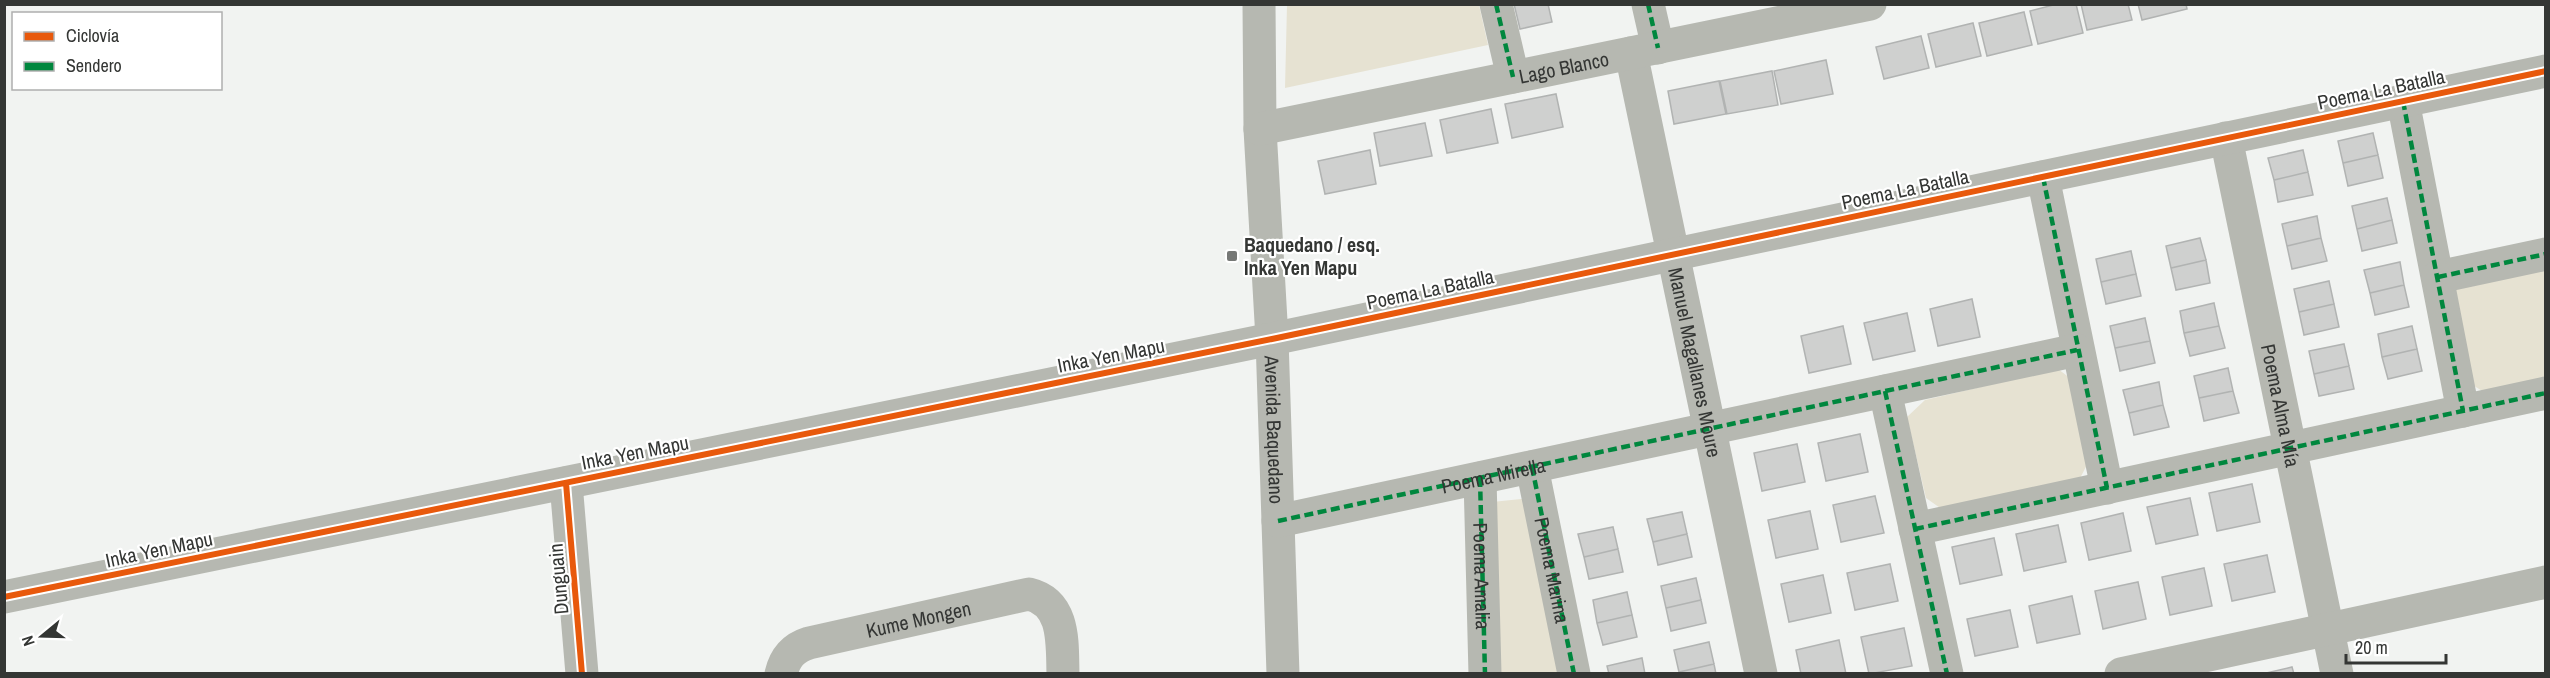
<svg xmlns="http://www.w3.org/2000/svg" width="2550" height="678" font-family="'Archivo Narrow',sans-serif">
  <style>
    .green { fill: #e6e2d2 }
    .building { fill: #cfd0cf; stroke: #b1b3b2; stroke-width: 1.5 }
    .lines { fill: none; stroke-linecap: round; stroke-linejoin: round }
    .minor { stroke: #b6b8b1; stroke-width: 33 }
    .quiet { stroke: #00873e; stroke-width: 4.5; stroke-dasharray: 9 4.5; stroke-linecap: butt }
    .cycleway-casing { stroke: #fff; stroke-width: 10 }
    .cycleway { stroke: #e8590c; stroke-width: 6 }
    .poi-dot { fill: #767876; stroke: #fff; stroke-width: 2 }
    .labels { text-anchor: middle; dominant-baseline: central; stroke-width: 4.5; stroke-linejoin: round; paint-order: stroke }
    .street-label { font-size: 20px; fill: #343634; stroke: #fff }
    .poi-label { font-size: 20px; font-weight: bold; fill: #343634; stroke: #fff; text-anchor: start }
  </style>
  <rect width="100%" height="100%" fill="#f1f3f1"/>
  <path class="green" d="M1287,5h192l9,40 -203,43z
    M2545,263v115l-61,14 -18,-11 -17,-83 12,-16z
    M2058,369l12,9 19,83 -11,21 -135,28 -17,-12 -19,-81 18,-17z
    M1530,498l33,175h-62l-9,-171z"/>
  <path class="building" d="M1514,4h34l4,18 -32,7z
    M2057,4h19l7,29 -45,11 -8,-33z
    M2081,4h47l4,16 -45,10z
    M2138,4h48l1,5 -45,11z
    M2024,12l8,33 -45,11 -8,-33z
    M1973,23l8,33 -45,11 -8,-33z
    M1921,36l8,32 -45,11 -8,-32z
    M1826,60l7,34 -52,10 -7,-33z
    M1772,71l6,34 -51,9 -7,-33z
    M1719,81l7,33 -52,10 -6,-33z
    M1556,94l7,33 -51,11 -7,-34z
    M1491,109l7,34 -51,10 -7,-33z
    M1425,123l7,33 -52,10 -6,-33z
    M2373,133l5,22 -35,8 -5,-22z
    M1370,150l6,34 -51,10 -7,-33z
    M2303,150l5,22 -34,8 -6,-22z
    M2378,155l5,23 -35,8 -5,-23z
    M2308,172l5,23 -35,7 -4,-22z
    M2387,198l5,22 -35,9 -5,-23z
    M2317,216l4,22 -34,8 -5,-22z
    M2392,220l5,23 -35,8 -5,-22z
    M2200,238l6,22 -35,8 -5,-22z
    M2321,238l6,23 -35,8 -5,-23z
    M2131,251l5,23 -35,8 -5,-23z
    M2206,260l4,23 -34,7 -5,-22z
    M2400,262l4,23 -34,8 -6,-23z
    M2136,274l5,22 -35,8 -5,-22z
    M2329,281l5,23 -35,8 -5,-23z
    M2404,285l5,22 -34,8 -5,-22z
    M1972,299l8,38 -42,9 -8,-37z
    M2214,303l5,23 -35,7 -4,-22z
    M2334,304l5,23 -35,8 -5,-23z
    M1907,313l8,38 -42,9 -9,-37z
    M2145,318l5,23 -35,7 -5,-22z
    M1843,326l8,38 -42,9 -8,-37z
    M2219,326l6,22 -35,8 -6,-23z
    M2412,326l5,23 -35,8 -4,-23z
    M2150,341l5,22 -35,8 -5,-23z
    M2344,344l5,22 -35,8 -5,-23z
    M2417,349l5,22 -34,8 -6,-22z
    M2349,366l5,23 -35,7 -5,-22z
    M2228,368l5,23 -34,7 -5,-22z
    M2159,382l4,23 -34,8 -6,-23z
    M2233,391l6,22 -35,8 -5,-23z
    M2163,405l6,22 -35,8 -5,-22z
    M1860,434l8,38 -42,9 -8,-38z
    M1797,444l8,38 -43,9 -8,-38z
    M2252,484l8,38 -43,9 -8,-38z
    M1875,496l9,37 -43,9 -8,-37z
    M2190,498l8,37 -42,9 -9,-37z
    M1810,511l8,38 -42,9 -8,-38z
    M1682,512l5,22 -34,8 -6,-23z
    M2123,513l8,38 -42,9 -8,-37z
    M2058,525l8,37 -42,9 -8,-37z
    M1613,527l5,22 -34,8 -6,-23z
    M1687,534l5,23 -34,8 -5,-23z
    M1994,538l8,37 -42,9 -8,-37z
    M1618,549l5,23 -34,7 -5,-22z
    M2267,555l8,37 -43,9 -8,-37z
    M1890,564l8,37 -43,9 -8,-37z
    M2204,568l8,38 -42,9 -8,-38z
    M1823,575l8,38 -42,9 -8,-38z
    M1696,578l5,22 -35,8 -5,-22z
    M2138,582l8,37 -43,10 -8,-38z
    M1627,592l5,23 -35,8 -4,-23z
    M2072,596l8,38 -43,9 -8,-37z
    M1701,600l5,23 -35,8 -5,-23z
    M2010,610l8,37 -43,9 -8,-37z
    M1632,615l5,22 -34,8 -6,-22z
    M1904,628l8,38 -43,8 -8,-37z
    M1839,640l7,34h-45l-5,-24z
    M1709,642l5,22 -35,8 -5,-22z
    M1642,658l3,16h-36l-2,-8z
    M1714,664l2,10h-37v-2z
    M2292,667l2,7h-32z"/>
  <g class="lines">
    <g class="minor">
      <path id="s1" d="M1259,4l1,125 12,210 11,335"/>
      <path d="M1496,4l17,73"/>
      <path d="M1648,4l10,44"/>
      <path id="s2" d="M1631,53l130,621"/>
      <path d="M2403,101l60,310"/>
      <path id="s3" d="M1260,129l610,-125"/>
      <path id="s4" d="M2226,138l111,536"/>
      <path d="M2043,177l64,311"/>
      <path d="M2438,277l108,-23"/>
      <path d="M1885,391l62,283"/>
      <path id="s5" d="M1532,467l42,207"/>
      <path d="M1480,478l5,196"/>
      <path d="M566,483l16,191"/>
      <path id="s6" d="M1278,521l799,-171"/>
      <path d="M1915,529l631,-136"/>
      <path d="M4,597l1268,-258 1274,-268"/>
      <path id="s7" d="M781,674c4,-17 12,-26 28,-31l220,-49c37,9 33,50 34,80"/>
      <path d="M2121,674l425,-92"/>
    </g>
    <g class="quiet">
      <path d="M1496,4l17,73"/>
      <path d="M1648,4l10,44"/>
      <path d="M2403,101l60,310"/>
      <path d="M2043,177l64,311"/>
      <path d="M2438,277l108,-23"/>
      <path d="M1885,391l62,283"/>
      <path d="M1532,467l42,207"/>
      <path id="s8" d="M1480,478l5,196"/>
      <path d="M1278,521l799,-171"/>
      <path d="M1915,529l631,-136"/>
    </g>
    <defs>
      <path id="cycleway" d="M566,483l16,191
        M4,597l1268,-258 1274,-268"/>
    </defs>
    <use href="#cycleway" class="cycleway-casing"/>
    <use href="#cycleway" class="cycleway"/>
  </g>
  <rect class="poi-dot" x="1226" y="250" width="12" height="12" rx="3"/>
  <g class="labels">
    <g class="street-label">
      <text stroke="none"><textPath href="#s3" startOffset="310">Lago Blanco</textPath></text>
      <text transform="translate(2381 89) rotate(-12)">Poema La Batalla</text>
      <text transform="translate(1905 189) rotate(-12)">Poema La Batalla</text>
      <text transform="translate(1430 289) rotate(-12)">Poema La Batalla</text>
      <text transform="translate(1111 355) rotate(-11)">Inka Yen Mapu</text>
      <text stroke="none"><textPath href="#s2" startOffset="316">Manuel Magallanes Moure</textPath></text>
      <text stroke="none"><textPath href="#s4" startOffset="273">Poema Alma Mía</textPath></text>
      <text stroke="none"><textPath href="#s1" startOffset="426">Avenida Baquedano</textPath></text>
      <text transform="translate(635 452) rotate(-11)">Inka Yen Mapu</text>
      <text stroke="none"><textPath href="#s6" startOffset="220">Poema Mirella</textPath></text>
      <text transform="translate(159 549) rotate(-12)">Inka Yen Mapu</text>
      <text stroke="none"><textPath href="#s5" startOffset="105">Poema Marina</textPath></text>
      <text stroke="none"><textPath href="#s8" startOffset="98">Poema Amalia</textPath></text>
      <text transform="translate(558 579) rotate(-95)">Dunguain</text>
      <text stroke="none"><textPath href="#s7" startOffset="156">Kume Mongen</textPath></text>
    </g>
    <g class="poi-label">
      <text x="1244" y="244">Baquedano / esq.<tspan x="1244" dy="23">Inka Yen Mapu</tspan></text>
    </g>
  </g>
  <rect width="2550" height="678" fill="none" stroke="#343634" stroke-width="12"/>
  <rect x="12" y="12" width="210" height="78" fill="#ffffff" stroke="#aeafae" stroke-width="1.5"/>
  <rect x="24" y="32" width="30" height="9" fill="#e8590c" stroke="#aeafae" stroke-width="1.5"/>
  <text x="66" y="42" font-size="18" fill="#343634">Ciclovía</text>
  <rect x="24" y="62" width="30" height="9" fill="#00873e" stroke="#aeafae" stroke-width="1.5"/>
  <text x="66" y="72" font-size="18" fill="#343634">Sendero</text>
  <g transform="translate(42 636) rotate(251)" stroke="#ffffff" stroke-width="4.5" paint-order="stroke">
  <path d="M0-4.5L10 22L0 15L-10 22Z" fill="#343634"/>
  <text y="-9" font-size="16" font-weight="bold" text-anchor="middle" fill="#343634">N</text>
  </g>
  <path d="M2346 654v9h100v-9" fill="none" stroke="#343634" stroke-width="3"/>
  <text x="2355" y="654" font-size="18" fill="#343634" stroke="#ffffff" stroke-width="4.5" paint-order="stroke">20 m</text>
</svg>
